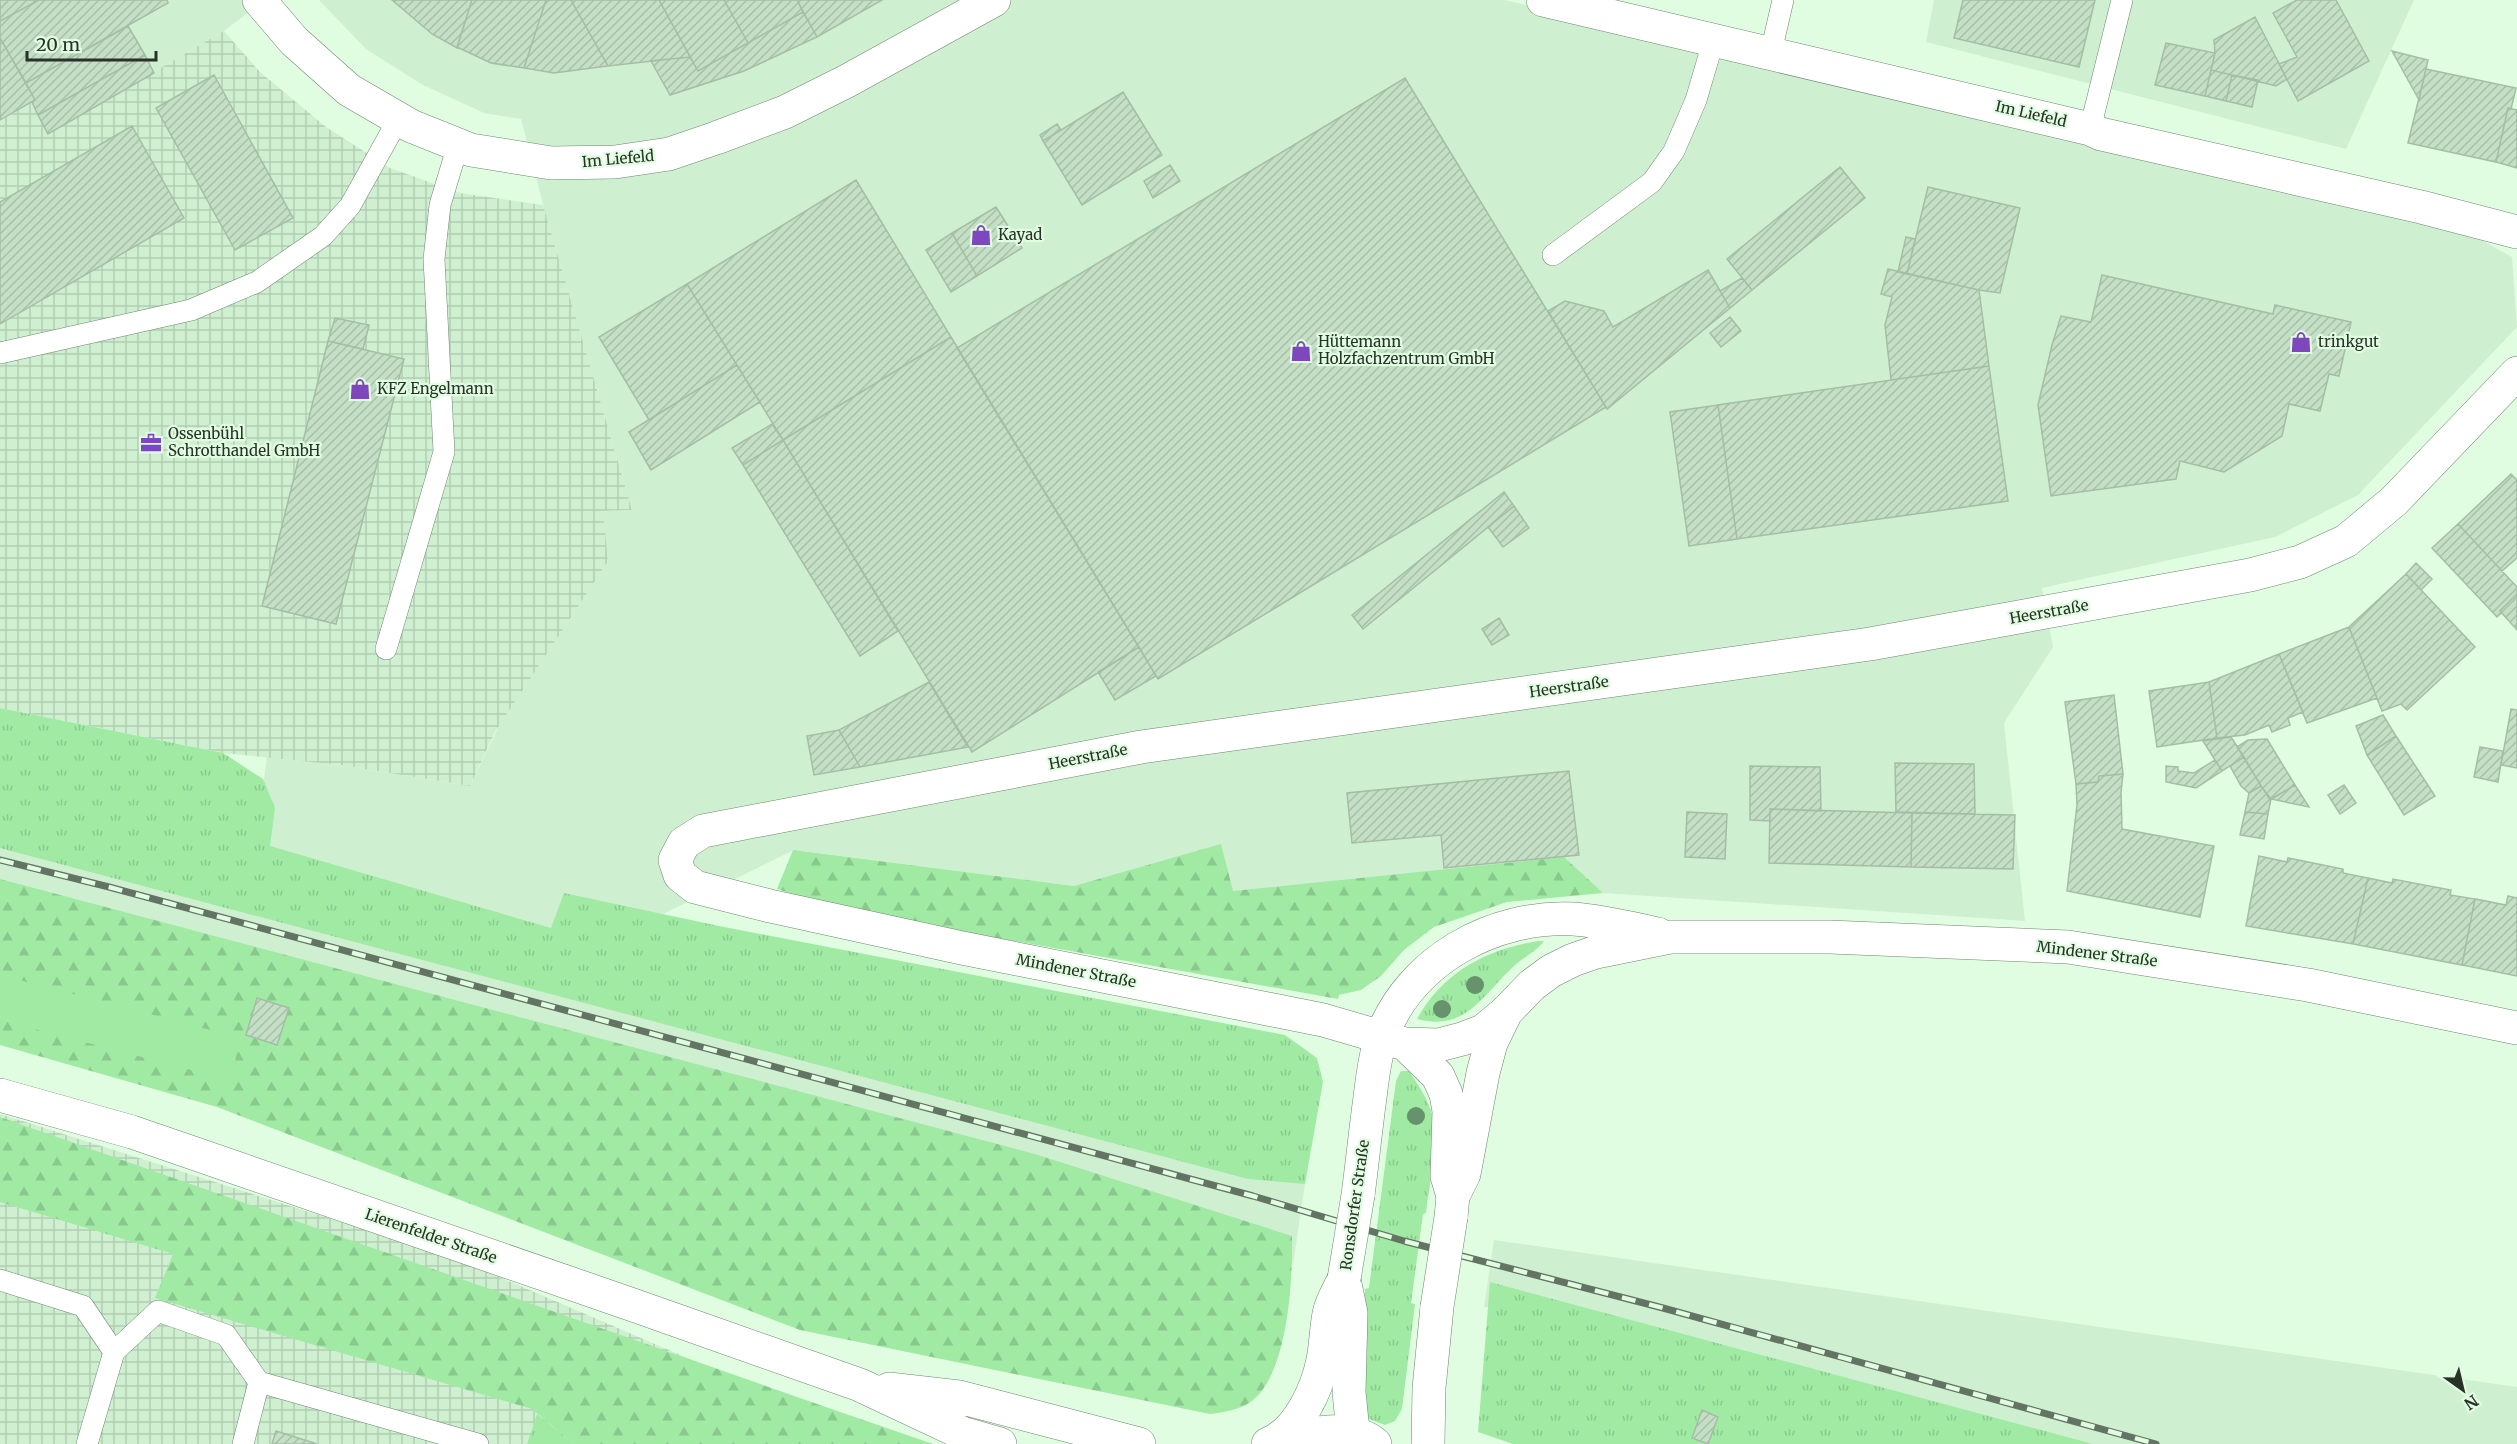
<svg xmlns="http://www.w3.org/2000/svg" width="2517" height="1444" viewBox="0 0 2517 1444" font-family="Merriweather,serif">
	<style>
		.built { fill: #cff0d0 }
		.industrial { fill: url(#industrial-grid) }
		.grass { fill: url(#grass-tufts) }
		.forest { fill: url(#forest-firs) }
		.green { fill: #a0eaa4 }
		.building { fill: url(#building-hatch); stroke: #a3bea4; stroke-width: 1.5 }
		.lines { fill: none; stroke-linecap: round; stroke-linejoin: round }
		.service-casing { stroke: #6d866e; stroke-width: 22 }
		.minor-casing { stroke: #6d866e; stroke-width: 34 }
		.secondary-casing { stroke: #6d866e; stroke-width: 34 }
		.service { stroke: #fff; stroke-width: 21 }
		.minor { stroke: #fff; stroke-width: 33 }
		.secondary { stroke: #fff; stroke-width: 33 }
		.rail-casing { stroke: #647464; stroke-width: 7 }
		.rail { stroke: #e1fde1; stroke-width: 4.5; stroke-dasharray: 14; stroke-linecap: butt }
		.secondary-bridge-casing { stroke: #6d866e; stroke-width: 34; stroke-linecap: butt }
		.secondary-bridge { stroke: #fff; stroke-width: 33 }
		.tree { fill: #66926c }
		.labels { text-anchor: middle; stroke-width: 4.5; stroke-linejoin: round; paint-order: stroke }
		.street-label { font-size: 15px; fill: #283228; stroke: #e1fde1 }
		.poi-label { font-size: 15px; fill: #283228; stroke: #e1fde1; text-anchor: start }
	</style>
	<defs>
		<pattern id="industrial-grid" width="8" height="8" patternUnits="userSpaceOnUse" patternTransform="scale(1.5)"><rect width="8" height="8" fill="#cff0d0"/><path d="M0 4h8M4 0v8" fill="none" stroke="#b2ceb3"/></pattern>
		<pattern id="grass-tufts" width="24" height="20" patternUnits="userSpaceOnUse" patternTransform="scale(1.5)"><rect width="24" height="20" fill="#a0eaa4"/><path d="M3 7l-1-3M5 7V3M7 7l1-3M15 17l-1-3M17 17v-4M19 17l1-3" fill="none" stroke="#8ac98d"/></pattern>
		<pattern id="forest-firs" width="22" height="20" patternUnits="userSpaceOnUse" patternTransform="scale(1.5)"><rect width="22" height="20" fill="#a0eaa4"/><path d="M5 1l3.5 6h-7zM16 11l3.5 6h-7z" fill="#8ac98d"/></pattern>
		<pattern id="building-hatch" width="6" height="6" patternUnits="userSpaceOnUse" patternTransform="scale(1.5)"><rect width="6" height="6" fill="#c4dfc5"/><path d="M-1 1l2-2M0 6l6-6M5 7l2-2" fill="none" stroke="#a8c0a9"/></pattern>
	</defs>
	<rect width="100%" height="100%" fill="#e1fde1"/>
	<!-- built -->
	<path class="built" d="M0,0H265L224,31L47,134L0,121Z
		M319,0H1505L2039,129L2438,216L2512,257L2517,327L2358,495L2275,537L2042,588L2053,647L2004,723L2025,921L1603,893L1565,859L1230,895L1144,867L1074,886L794,850L663,914L647,969L253,857L267,757L341,765L470,786L603,511L632,510L547,220L521,119L484,113L421,84L366,49Z
		M1934,0H2414L2346,149L1926,42Z
		M0,803L1224,1146L1305,1184L1293,1265L0,897Z
		M1494,1240L2517,1387V1444H2026L1574,1311L1484,1307Z"/>
	<!-- industrial -->
	<path class="industrial" d="M224,31L260,72L326,127L390,168L460,193L543,205L632,510L603,511L608,561L495,732L470,786L341,765L223,753L0,708V121L32,102L47,134Z
		M0,1114L455,1258L815,1413L899,1444H0Z"/>
	<!-- grass -->
	<path class="grass" d="M0,708L223,753L263,779L275,808L270,846L551,928L564,893L719,926L1285,1035L1317,1058L1323,1082L1305,1184L1248,1179L0,848Z
		M1539,941H1544C1536,952 1522,958 1512,968C1482,996 1465,1032 1417,1019C1443,972 1487,949 1539,941Z
		M1401,1071H1409C1421,1089 1434,1108 1435,1130C1436,1157 1429,1186 1426,1213L1423,1214L1411,1303L1415,1304L1402,1409L1395,1421L1385,1425L1369,1419L1365,1412L1362,1337L1365,1289L1369,1288L1396,1081Z
		M1490,1282L2093,1444H1513L1478,1432Z
		M537,1414L574,1444H527Z"/>
	<!-- forest -->
	<path class="forest" d="M1221,844L1233,891L1564,857L1603,893L1507,902L1434,927L1404,950L1381,976L1361,990L1339,995L1338,999L852,912L777,889L793,850L1074,886Z
		M0,879L1035,1154L1292,1236C1293,1279 1288,1372 1253,1400C1241,1410 1224,1412 1210,1414L800,1330L217,1107L0,1045Z
		M0,1117L820,1405L933,1444H574L532,1409L155,1298L173,1254L0,1202Z"/>
	<!-- green -->
	<path class="green" d="M0,975L241,1038L230,1080L0,1020Z"/>
	<!-- building -->
	<path class="building" d="M0,0H39L0,21Z
		M39,0H167L168,3L26,83L0,38V21Z
		M392,0H472L457,48L432,34Z
		M472,0H546L524,68L491,63L457,47Z
		M546,0H571L608,66L554,73L524,68Z
		M571,0H659L690,57L608,66Z
		M659,0H724L748,43L698,71Z
		M724,0H797L803,12L748,43Z
		M797,0H882L817,37Z
		M1963,0H2095L2079,67L1954,38Z
		M2297,0H2336L2369,61L2298,101L2279,64L2297,57L2273,13Z
		M803,12L817,37L744,71L670,95L651,61L690,57L698,71Z
		M2255,17L2287,79L2276,86L2211,70L2215,53L2214,40Z
		M128,26L145,55L38,115L32,102L35,100L26,83Z
		M0,38L35,100L0,120Z
		M2166,43L2215,53L2205,96L2155,85Z
		M2392,51L2428,60L2419,100Z
		M145,55L154,73L48,134L38,115Z
		M2426,69L2516,88L2511,109L2508,108L2496,162L2408,143Z
		M2211,70L2232,75L2226,101L2205,96Z
		M214,75L293,218L235,250L156,108Z
		M2232,75L2258,80L2252,107L2226,101Z
		M1405,78L1606,407L1158,679L957,348Z
		M1123,92L1162,155L1082,205L1043,141Z
		M2508,108L2517,110V168L2496,162Z
		M1057,124L1061,130L1043,141L1040,135Z
		M132,126L184,218L0,324V202Z
		M1170,165L1180,181L1153,198L1144,181Z
		M1840,167L1865,198L1752,290L1727,259Z
		M856,180L951,337L783,440L687,284Z
		M1928,187L2020,208L2000,293L1979,290L1907,274Z
		M996,207L1022,248L977,276L952,233Z
		M952,233L977,276L951,292L926,250Z
		M1906,237L1915,239L1907,274L1898,272Z
		M1888,269L1979,290L1989,366L1891,380L1885,325L1892,297L1881,294Z
		M1708,270L1730,308L1607,409L1548,311L1565,301L1604,311L1613,327Z
		M2102,275L2273,314L2275,305L2351,322L2339,376L2329,374L2320,411L2289,404L2282,436L2224,472L2180,461L2176,479L2051,496L2038,405L2052,345L2061,316L2091,322Z
		M1742,278L1752,290L1730,308L1720,291Z
		M687,284L737,365L649,420L599,337Z
		M1730,317L1741,331L1721,347L1710,333Z
		M335,318L369,325L363,349L328,341Z
		M951,337L1139,647L972,752L783,440Z
		M328,341L404,359L336,624L262,606Z
		M737,365L760,402L651,470L629,432Z
		M1989,366L2008,501L1737,539L1718,405Z
		M1718,405L1737,539L1689,546L1670,412Z
		M772,424L783,440L743,465L732,448Z
		M783,440L898,631L860,656L743,465Z
		M2511,474L2517,480V558L2502,571L2458,524Z
		M1504,492L1514,506L1363,629L1352,615Z
		M1514,506L1529,528L1503,547L1488,527Z
		M2458,524L2517,587V594L2500,611L2501,613L2497,617L2432,548Z
		M2416,563L2432,579L2421,590L2406,574Z
		M2406,574L2475,647L2407,710L2401,704L2382,711L2349,627Z
		M2517,594V630L2500,611Z
		M1499,618L1509,635L1492,645L1482,629Z
		M2349,627L2377,698L2307,723L2279,654Z
		M1139,647L1156,676L1115,700L1098,672Z
		M2279,654L2303,712L2288,718L2290,725L2272,732L2269,725L2245,735L2217,738L2209,682Z
		M929,682L968,747L860,767L839,730Z
		M2209,682L2217,738L2157,747L2149,691Z
		M2114,695L2123,774L2099,776L2098,782L2076,784L2065,702Z
		M2511,709L2517,710V768L2501,765Z
		M2383,715L2396,736L2367,755L2356,726Z
		M839,730L860,767L814,775L807,736Z
		M2396,736L2435,796L2404,815L2367,755Z
		M2231,737L2244,757L2222,771L2203,741Z
		M2267,739L2295,785L2270,800L2237,747L2248,740Z
		M2480,747L2503,751L2498,782L2474,777Z
		M2244,757L2261,786L2249,793L2241,786L2230,766Z
		M2215,760L2222,771L2196,788L2166,782V766L2178,767V771L2194,773Z
		M1895,763L1974,764L1975,814L1896,812Z
		M1750,766L1820,767L1821,811L1770,809V821L1750,820Z
		M1569,771L1579,855L1444,868L1441,835L1352,843L1347,793Z
		M2123,774L2121,792L2122,829L2214,846L2200,917L2067,891L2077,805L2076,784L2098,782L2099,776Z
		M2295,785L2309,807L2271,799Z
		M2344,785L2356,803L2340,814L2328,795Z
		M2261,786L2271,799L2268,814L2245,812L2249,793Z
		M1770,809L1912,813L1911,867L1769,863Z
		M1687,812L1727,814L1725,859L1685,857Z
		M2245,812L2268,814L2264,839L2240,835Z
		M1912,813L2015,815L2013,869L1911,867Z
		M2259,856L2287,862L2288,858L2343,869V873L2368,878L2353,944L2246,926Z
		M2368,878L2392,883L2393,879L2451,890L2450,895L2475,899L2462,965L2353,944Z
		M2508,896L2517,898V976L2462,965L2475,899L2506,905Z
		M257,998L289,1008L277,1045L246,1035Z
		M1702,1410L1718,1417L1708,1444L1692,1438Z
		M276,1431L317,1444H272Z"/>
	<g class="lines">
		<defs>
			<path id="service" d="M1771,52L1783,0
				M2090,129L2122,0
				M1553,255L1652,182L1674,151L1696,100L1714,39
				M0,353L191,310L257,282L323,236L350,206L399,118
				M386,649L444,452L434,259L440,205L458,145
				M0,1280L83,1306L114,1352L87,1444
				M114,1352L158,1311L226,1335L259,1382
				M243,1444L259,1382L478,1444"/>
			<path id="minor" d="M259,0L294,41L349,90L411,126L471,150L551,163L615,162L669,154L716,138L785,112L847,81L994,0
				M1543,0L2090,129L2101,134L2421,207L2517,232
				M1506,1012L1483,1031L1462,1039L1439,1045L1405,1044L1323,1020L962,948L770,906L695,887L680,875L675,860L684,843L703,831L1141,747L1870,644L2250,575L2300,562L2346,541L2394,501L2517,373
				M1405,1044L1438,1076L1446,1094L1449,1111L1447,1176L1453,1196
				M0,1095L132,1132L633,1305L860,1385L962,1433L1000,1444
				M889,1389L959,1397L1139,1444
				M1272,1442C1302,1436 1350,1421 1375,1444
				M1268,1444C1298,1432 1317,1390 1323,1360C1326,1345 1326,1329 1329,1314C1331,1302 1339,1290 1344,1279"/>
			<path id="secondary" d="M1358,1195C1362,1165 1365,1135 1369,1105C1372,1083 1374,1058 1381,1038C1410,960 1493,915 1573,919C1602,921 1630,928 1658,934
				M1451,1217L1453,1196L1464,1174L1483,1073L1491,1043L1506,1012L1532,985L1551,971L1573,960L1596,952L1670,937H1830L2068,947L2308,985L2517,1028
				M1344,1279L1351,1313L1349,1392L1352,1422L1358,1444
				M1428,1444L1429,1388L1437,1307"/>
		</defs>
		<!-- service casing -->
		<use href="#service" class="service-casing"/>
		<!-- minor casing -->
		<use href="#minor" class="minor-casing"/>
		<!-- secondary casing -->
		<use href="#secondary" class="secondary-casing"/>
		<!-- service -->
		<use href="#service" class="service"/>
		<!-- minor -->
		<use href="#minor" class="minor"/>
		<!-- secondary -->
		<use href="#secondary" class="secondary"/>
		<defs>
			<path id="rail" d="M0,860L109,887L1253,1196L1404,1241L1663,1308L2156,1444"/>
		</defs>
		<!-- rail casing -->
		<use href="#rail" class="rail-casing"/>
		<!-- rail -->
		<use href="#rail" class="rail"/>
		<defs>
			<path id="secondary-bridge" d="M1344,1279L1358,1195
				M1437,1307L1451,1217"/>
		</defs>
		<!-- secondary-bridge casing -->
		<use href="#secondary-bridge" class="secondary-bridge-casing"/>
		<!-- secondary-bridge -->
		<use href="#secondary-bridge" class="secondary-bridge"/>
	</g>
	<!-- trees -->
	<g class="tree">
		<circle cx="1475" cy="985" r="9"/>
		<circle cx="1442" cy="1009" r="9"/>
		<circle cx="1416" cy="1116" r="9"/>
	</g>
	<!-- icons -->
	<defs>
		<symbol id="shop-bare" viewBox="-9 -9 18 18"><path d="M-5-2.5h2.3a2.7 3.5 0 0 1 5.4 0H5L5.5 6h-11ZM-1.5-2.5h3a1.5 2.3 0 0 0-3 0Z" fill="#7e47be" stroke="#e1fde1" stroke-width="2.5" paint-order="stroke"/></symbol>
		<symbol id="office-bare" viewBox="-9 -9 18 18"><path d="M-6-3h4V-5.5h4V-3h4V5H-6ZM-1-4.5V-3h2v-1.5ZM-6 0V1H6V0Z" fill="#7e47be" stroke="#e1fde1" stroke-width="2.5" paint-order="stroke"/></symbol>
	</defs>
	<g fill-rule="evenodd">
		<use href="#shop-bare" x="966" y="220" width="30" height="30"/>
		<use href="#shop-bare" x="2286" y="327" width="30" height="30"/>
		<use href="#shop-bare" x="1286" y="336" width="30" height="30"/>
		<use href="#shop-bare" x="345" y="374" width="30" height="30"/>
		<use href="#office-bare" x="136" y="428" width="30" height="30"/>
	</g>
	<g class="labels">
		<!-- street labels -->
		<g class="street-label">
			<text transform="translate(2031 114) rotate(13)" y="5">Im Liefeld</text>
			<text transform="translate(618 159) rotate(-5)" y="5">Im Liefeld</text>
			<text transform="translate(2049 612) rotate(-10)" y="5">Heerstraße</text>
			<text transform="translate(1569 687) rotate(-8)" y="5">Heerstraße</text>
			<text transform="translate(1088 757) rotate(-11)" y="5">Heerstraße</text>
			<text transform="translate(2097 954) rotate(7)" y="5">Mindener Straße</text>
			<text transform="translate(1076 971) rotate(11)" y="5">Mindener Straße</text>
			<text transform="translate(1355 1205) rotate(-82)" y="5">Ronsdorfer Straße</text>
			<text transform="translate(431 1236) rotate(19)" y="5">Lierenfelder Straße</text>
		</g>
		<!-- poi labels -->
		<g class="poi-label">
			<text x="998" y="240">Kayad</text>
			<text x="1318" y="347">Hüttemann<tspan x="1318" dy="17">Holzfachzentrum GmbH</tspan></text>
			<text x="2318" y="347">trinkgut</text>
			<text x="377" y="394">KFZ Engelmann</text>
			<text x="168" y="439">Ossenbühl<tspan x="168" dy="17">Schrotthandel GmbH</tspan></text>
		</g>
	</g>
	<!-- north arrow -->
	<g transform="translate(2463 1390) rotate(146)" stroke="#e1fde1" stroke-width="4.5" paint-order="stroke">
	<path d="M0-4.5L10 22L0 15L-10 22Z" fill="#283228"/>
	<text y="-9" font-size="16" font-weight="bold" text-anchor="middle" fill="#283228">N</text>
	</g>
	<!-- scale -->
	<path d="M27 51v9h129v-9" fill="none" stroke="#283228" stroke-width="3"/>
	<text x="36" y="51" font-size="18" fill="#283228" stroke="#e1fde1" stroke-width="4.5" paint-order="stroke">20 m</text>
</svg>
